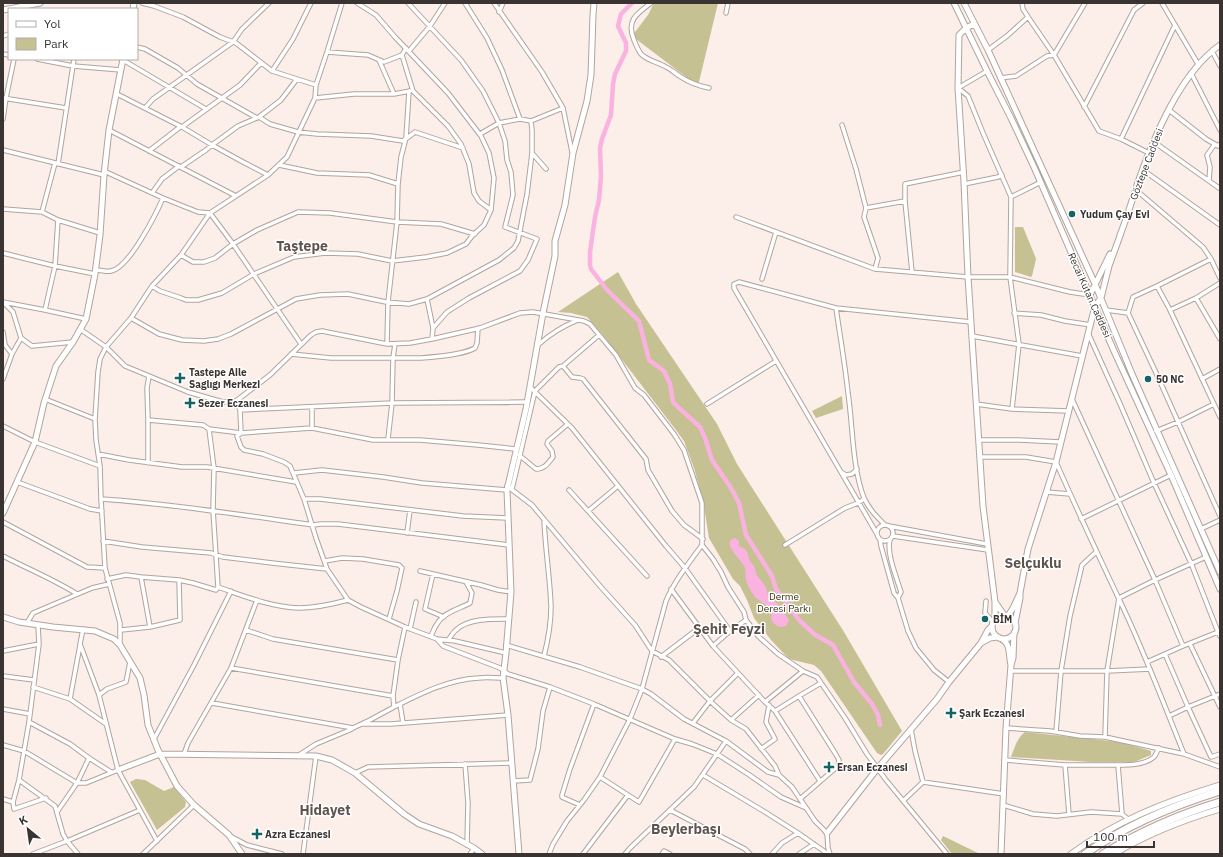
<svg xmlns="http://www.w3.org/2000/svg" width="1223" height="857" viewBox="0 0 1223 857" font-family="'IBM Plex Sans',sans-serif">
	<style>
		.green { fill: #c5c192 }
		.water { fill: #fab2e0 }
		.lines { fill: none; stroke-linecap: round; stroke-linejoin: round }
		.canal { stroke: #fab2e0; stroke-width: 4.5 }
		.street-casing { stroke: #b1a49e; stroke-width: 5.5 }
		.secondary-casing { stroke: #b1a49e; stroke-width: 7 }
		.highway-casing { stroke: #b1a49e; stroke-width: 9 }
		.street { stroke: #fff; stroke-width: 3.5 }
		.secondary { stroke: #fff; stroke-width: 5 }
		.highway { stroke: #fff; stroke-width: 7 }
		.poi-dot { fill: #146465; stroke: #fff; stroke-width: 1.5 }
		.labels { text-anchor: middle; stroke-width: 3; stroke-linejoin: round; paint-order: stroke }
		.street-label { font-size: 10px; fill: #393432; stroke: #fff }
		.poi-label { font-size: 10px; font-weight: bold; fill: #393432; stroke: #fff; text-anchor: start }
		.park-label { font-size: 10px; fill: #373310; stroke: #fff }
		.district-label { font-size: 14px; font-weight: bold; fill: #5f534e; stroke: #fff }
	</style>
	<rect width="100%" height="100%" fill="#fceee8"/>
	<!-- green -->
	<path class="green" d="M654,3H718L698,86L632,36L648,15Z
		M1015,227H1023L1035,256L1036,259L1032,276L1031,277L1015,272Z
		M618,272L636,304L717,424L737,464L844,632L902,731L883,754L881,755L877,753L821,671L814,665L789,659L771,640L754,618L747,600L740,586L733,579L709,538L703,500L694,468L684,441L676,430L603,335L587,317L571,313L558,312Z
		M842,396L843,409L816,418L812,411Z
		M1025,732L1120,742L1151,751V755L1134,762H1091L1011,757C1015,747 1017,738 1025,732Z
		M136,779L145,780L164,791L174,787L186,802L185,807L157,830L130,782Z
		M943,836L980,854H952L941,840Z"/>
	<!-- water -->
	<path class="water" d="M735,538L739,541V546L745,549L747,552L750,561L755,568L756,574L766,587L768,596L771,600L776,602L780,607L789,620L786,626L780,627C768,622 773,618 770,609C766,604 759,601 755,597C752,593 747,585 746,580C745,576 746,572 745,568C743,561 719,542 735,538Z"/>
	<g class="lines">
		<!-- canal -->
		<path class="canal" d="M632,3L621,14L618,26L626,43V51L615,74L613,84L611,115L602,139L600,148L601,176L599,200L595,217L590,252V265L591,269L607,290L639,321L649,360L664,371L670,384L673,402L679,408L700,427L705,438L712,460L731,488L739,503L746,535L772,576L776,589L800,621L814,634L833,645L854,682L872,704L878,715L880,725"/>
		<defs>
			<path id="street" d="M142,3L154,6L183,17L220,37L236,43L272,71L297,79
				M342,3L327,52L316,85L315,98L287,157L268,175L210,213L181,255L152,286L131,318L159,334L182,340L204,341L218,339L231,334L296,299L320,295L348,294L386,302L409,304L427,299L499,260L514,248L518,241L527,194L532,153V130L531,121
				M408,3L461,60L483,91L499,123L505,141L507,160L511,172L513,195L505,227L537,239L528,260L520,271L469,298L447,312L433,328L432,339
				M465,3L487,38L502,70L520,119
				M494,3L542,72L563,108L572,152
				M651,3C636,14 626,21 634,40C636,45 638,50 641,54C648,61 658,62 666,67C671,69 676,74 681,77C690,83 699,86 709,88
				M1022,3L1023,9L1028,17
				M1085,3L1054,55L1099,131L1121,139L1149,153
				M1162,3L1198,64
				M499,12L503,3
				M726,13L728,3
				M3,36L9,34
				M137,47L145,49L178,68L197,84L257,118
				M406,48L402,55L413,91L448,126L461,144L469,164L474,193L479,201L491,210
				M988,50L1007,36L1028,17L1054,55L1047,56L1016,76L1000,78
				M409,51L430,26L445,3
				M1212,51L1220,66
				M327,52L368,55L384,62L402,55
				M3,54L9,55
				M37,59L73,66L121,70
				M123,60L206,109
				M379,60L394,94L410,91
				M261,63L240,85L182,127L212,145L238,126L259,117L281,100L297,79L316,85
				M272,71L293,39L311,3
				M987,71L958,88L968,96L983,133L1011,197L1010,277L1019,344L1012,409
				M1191,73L1220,130
				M117,94L182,127
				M3,98L66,108
				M315,98L354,94H394
				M1084,107L1134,10L1143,3
				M145,108L153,99L233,42L242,29L269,3
				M1169,110L1206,139L1218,146L1220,144
				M259,117L270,124L298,132L317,134L371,136L403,141L415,132L463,148
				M3,119L6,98L14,59
				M842,125L856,169L866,208L864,217L878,258L875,269
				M109,130L236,196
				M480,134L499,123L520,119L531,121L563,108
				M1121,139L1175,25
				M1154,142L1219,188
				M3,150L104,175
				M149,151L180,127
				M532,153L546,169
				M58,164L74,59
				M279,165L317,173L369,175L398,184
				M181,167L206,150L212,145L243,162L268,175
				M1143,170L1220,225
				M104,171L163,198L198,212L210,213L233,244L301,344
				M1209,181L1210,167L1207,155L1215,144
				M964,184L998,177L1002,175
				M1136,190L1203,247L1211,259L1220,278
				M152,193L162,179L179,166
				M1011,197L1041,182
				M905,201L912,272
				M866,208L905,201V184L964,172
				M3,209L42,212L58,220L100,233
				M42,212L55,163
				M736,217L875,269L968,277H1010L1070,292L1090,295
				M58,220L55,266L45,310L86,319
				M3,253L55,266L95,274
				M181,255L193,262H204L215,258L233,244L257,230L298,212L330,213L397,222L441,224L475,234
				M96,270C101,270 107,272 111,271C129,268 156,214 163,198
				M762,279L776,232
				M1220,283L1196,298L1220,339
				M152,286L160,291L181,298L186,300H198L222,293L254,274L294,257L325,253L358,254L392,261L426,257L447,253L466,244L472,236L484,225L491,210L494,178L489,153L481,136L448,93L395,37L376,15L357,3
				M1157,286L1211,259
				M427,299L433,328
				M3,302L13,312L21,338L12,354L3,379
				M3,302L45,310
				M836,308C840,336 845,364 848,393C853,426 852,467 864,498C869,509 876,516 885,525
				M1106,310L1128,313
				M1170,310L1196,298
				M1014,313L1041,315L1065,321L1091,325
				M131,318L106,347L100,359L98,372L95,419L96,440L100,466L101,499C172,504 242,515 313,525L321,524H338L509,545
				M80,329L106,347L125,366L188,392L223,402L236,401L270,375L311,335L316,332L322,331L387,344L410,343L432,339L480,328L520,313L533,312L584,321L590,324L616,355L635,388L644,395L674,434L684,450L702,503V545L713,559L721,572L728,587L744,612L746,620L759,637L778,654L803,671L817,677L845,718L867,754L886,780L947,854
				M3,332L5,345L12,354
				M1088,333L1121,406L1154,483L1191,563L1218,632
				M599,335L563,366L572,377L580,378L583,379L646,459L648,470L672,511L684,525L703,539
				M972,336L1082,356
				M21,338L32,346L73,342
				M387,344L388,302L397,222L398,184L401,157L406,138L409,91
				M395,344L393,358L392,403L527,402
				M538,345C550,334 563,326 578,320
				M291,354L331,358H421C435,357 463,355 475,348L477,343L478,328
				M1202,379L1220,369
				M530,387L572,428L666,546L685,568L730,631L746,620
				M45,399L95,419
				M1072,399L1155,580L1183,646L1218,632L1220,636
				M236,401L240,410L241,433L312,428L373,440H420L478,445L516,449
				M707,404L776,361
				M976,404L1012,409L1069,411
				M240,410L392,403L388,439
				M1220,417L1170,310L1157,286L1133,297L1128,313L1158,377L1220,516
				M148,420L203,425L209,429L214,468L213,510L218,587C244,596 271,607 299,608C316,608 333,604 348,600
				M3,426L35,442L100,466
				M312,428V407
				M209,429L241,433
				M1156,431L1178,422L1214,404
				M241,433L237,436L241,447L244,450L263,454L284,462L290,466L304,499L316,538L327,569L348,600L361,607L405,627L437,639L455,641L506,653
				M979,440H1019L1061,442
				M98,454L129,460L182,467H207L296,482
				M519,455L536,469C545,469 548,463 553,457L552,451L547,444L548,441L568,424
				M980,457H1026L1056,462C1076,508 1097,552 1118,597C1143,648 1163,702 1184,754
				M148,463V420L147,388L149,376
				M841,472L846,475L852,474L857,469
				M294,473L322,470L383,477L422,483L507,490
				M17,482L90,509L102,511
				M507,486L532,505L600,586L635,625L652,651L669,660L710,701L731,720L746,729L775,766L779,775
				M512,489L535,391L559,367L563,366
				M569,490L647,576
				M1046,492L1070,494
				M101,499L105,568L120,623V645
				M304,499H320L463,516L507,518
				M588,511L618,486
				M1081,519L1171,475
				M3,522L87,567L105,568
				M877 533a8 8 0 1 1 16 0a8 8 0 1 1-16 0Z
				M889,526L987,544
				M1201,529L1220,520
				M407,533L410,510
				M877,534L734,288V284L739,282L836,308L971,322
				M893,536L988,550
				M880,539L881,546L894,593L898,598L901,592C897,579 886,552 890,540
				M103,541L142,547L211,553L223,557L272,563L327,569
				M785,545L845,508L858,503L864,499
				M3,556C28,569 53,579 77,594
				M325,561L342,558L363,559L399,565L402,568L397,591L389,619
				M420,571L481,585L498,590L511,592
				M433,574L425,609L444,617
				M141,577L179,580
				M107,579L126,575L141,577L150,627
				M671,589L713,646
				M898,598L908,631L916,648L934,670L949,682
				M986,601L985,613L993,622
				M27,623L33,613L92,588L109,584
				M38,625L39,644L29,722L19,780L55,806L63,834L67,841L78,854
				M83,629L80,644L99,695L118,770L157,841
				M410,629L416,602
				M121,630L150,627L180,620L179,580L193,583L216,590L218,587
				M246,630L273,639L398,660L405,627
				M730,631L713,646L738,673L765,702L775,711L820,781
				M431,636C433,632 434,628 437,624C444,612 459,609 470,603L472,593L466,582
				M437,639L443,646L500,668L508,674L550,687L594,704L675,739L692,744L717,754L748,774L781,797L806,808
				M448,640C451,637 453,632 456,630C468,618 494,619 509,619
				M1190,644L1220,707
				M506,645L580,667L642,689L651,694L684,719L726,741L768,772L779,775L792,787L815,821L827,833L828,848L830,854
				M3,651L39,644
				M1165,654L1188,707L1220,694
				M544,656C548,640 551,624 551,607C550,577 545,548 544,519
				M661,657L699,628
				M398,660L393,696L394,707C422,693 447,680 478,678C487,677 495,678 503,678
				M1147,662L1183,646
				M231,668L393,696
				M1010,671H1107L1150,669
				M3,676L34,680
				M33,687L70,699L106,724
				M99,695L107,689L126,682L130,662
				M70,699L80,645
				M765,702L803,671
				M212,703L353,728L370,720L394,707
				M400,704L403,723
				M3,709L30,714
				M775,711L799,696
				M1169,716L1188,707L1211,757L1220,754
				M731,720L759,695
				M29,722L70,744L89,758L77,783L57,812
				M693,723L710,701L738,673
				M364,724H391L508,715
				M1006,728L1050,731L1080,736L1105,737L1184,754L1220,767
				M911,729L915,751L923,782
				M1056,732L1061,671L1070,616L1082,565L1096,552
				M1105,737L1107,671L1119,598L1155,580L1206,557
				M154,739L194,665L231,591
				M3,745L24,751L77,783H86L118,770
				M761,749L775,739L766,722L769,705
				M184,754L188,743L231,668L257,600
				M299,755L316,744L352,729
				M89,758L111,772
				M1005,760L1065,765H1118L1122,814
				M465,764L468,803L467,845
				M1065,765L1069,814
				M1118,765C1129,765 1145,765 1154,757C1156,755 1157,751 1159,748
				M355,773L368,767L512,763
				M703,775L765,812L798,833
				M600,777L628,795
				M513,781L530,780L538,749L543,711L550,687
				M3,799L13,802L19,780
				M800,799L838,766L839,760L835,753L799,696L821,683
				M903,801L923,782L1004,794
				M13,802L14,809L46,798
				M580,805L564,798L562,797V795L570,769L594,704
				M1003,805L1033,814L1057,816L1091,812L1122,814L1128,819
				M670,810L745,849L750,854
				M230,836L247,845L282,854
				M33,854L67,841L140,810
				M143,854L194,805
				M303,854L316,756
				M470,854L474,848
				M549,854L553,844L567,821L584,800L600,777L630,719L642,689L666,601C675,580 689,563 702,545
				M583,854L628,795L639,802L675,739
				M625,854L630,848L694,787L726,741
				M662,854L664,851L670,854
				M772,854L782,843L798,833L828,854
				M799,854L814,844"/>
			<path id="secondary" d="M954,3L987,71L1011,118L1034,167L1114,351L1171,475L1220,589
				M964,3L988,50L1095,284L1132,374L1220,572
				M133,9L134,3
				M3,10L40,3
				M974,24L966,28L959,35L958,88L964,182L968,277L983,506L995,602
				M1120,235C1127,218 1132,200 1138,182C1154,137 1180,73 1220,45
				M1090,295L1110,254
				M3,513L35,442L44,403L56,366L73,342L86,319L95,274L100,235L104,175L109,130L123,59
				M1020,593L1028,549L1056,462L1095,306L1101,298L1109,266L1121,233
				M992 627a12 12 0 1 1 24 0a12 12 0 1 1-24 0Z
				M1008,616L1013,608L1020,593V598L1015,623
				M3,617L19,622L53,627L95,631L114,639L120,645L140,678L144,695L148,725L158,750L177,786L194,805L229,835L242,854
				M995,619V602L1004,615
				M992,626L988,630L981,643L990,638L998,637
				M1000,638C1012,644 1008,654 1011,665L1013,658L1014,633
				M118,770L160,754L316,756L332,760L355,773L404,814L419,824L452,836L474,848L482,854
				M827,833L877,769L937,699L949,682L981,643
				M519,854L508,715L503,678L506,653L511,592L507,490L526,409L543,313L555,256V241L565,205L573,153L587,101L591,75L593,15L594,3
				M1001,854L1006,728L1011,665
				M1071,854C1116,821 1167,801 1220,785
				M1114,854C1147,834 1183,820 1220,809"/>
			<path id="highway" d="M1085,854C1126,825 1172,806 1220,791
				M1103,854C1141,831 1177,815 1220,802"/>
		</defs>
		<!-- street casing -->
		<use href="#street" class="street-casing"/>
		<!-- secondary casing -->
		<use href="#secondary" class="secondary-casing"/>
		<!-- highway casing -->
		<use href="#highway" class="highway-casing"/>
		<!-- street -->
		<use href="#street" class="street"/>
		<!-- secondary -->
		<use href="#secondary" class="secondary"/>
		<!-- highway -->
		<use href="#highway" class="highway"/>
	</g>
	<!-- markers -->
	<g class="poi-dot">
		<circle cx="1072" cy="214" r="4"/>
		<path d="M178 372h4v4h4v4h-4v4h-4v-4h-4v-4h4z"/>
		<circle cx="1148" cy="379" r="4"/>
		<path d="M188 397h4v4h4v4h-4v4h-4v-4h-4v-4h4z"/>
		<circle cx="985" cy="619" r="4"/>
		<path d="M949 707h4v4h4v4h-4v4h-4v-4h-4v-4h4z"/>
		<path d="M827 761h4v4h4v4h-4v4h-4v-4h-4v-4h4z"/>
		<path d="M255 828h4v4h4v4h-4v4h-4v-4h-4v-4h4z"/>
	</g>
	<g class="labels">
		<!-- street labels -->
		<g class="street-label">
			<text transform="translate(1146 164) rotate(-69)" y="4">Göztepe Caddesi</text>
			<text transform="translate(1090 295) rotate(66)" y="4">Recai Kutan Caddesi</text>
		</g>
		<!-- poi labels -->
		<g class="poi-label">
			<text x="1080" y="218">Yudum Çay Evi</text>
			<text x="189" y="376">Tastepe Aile<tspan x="189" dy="12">Saglıgı Merkezi</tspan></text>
			<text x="1156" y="383">50 NC</text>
			<text x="198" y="407">Sezer Eczanesi</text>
			<text x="993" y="623">BİM</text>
			<text x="959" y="717">Şark Eczanesi</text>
			<text x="837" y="771">Ersan Eczanesi</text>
			<text x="265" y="838">Azra Eczanesi</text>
		</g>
		<!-- park labels -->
		<g class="park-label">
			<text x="784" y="600">Derme<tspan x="784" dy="12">Deresi Parkı</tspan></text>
		</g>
		<!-- district labels -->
		<g class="district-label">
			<text x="302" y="251">Taştepe</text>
			<text x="1033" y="568">Selçuklu</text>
			<text x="729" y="634">Şehit Feyzi</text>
			<text x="325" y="815">Hidayet</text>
			<text x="686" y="834">Beylerbaşı</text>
		</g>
	</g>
	<!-- border -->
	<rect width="1223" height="857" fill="none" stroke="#393432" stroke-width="8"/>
	<!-- legend -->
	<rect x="8" y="8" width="130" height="52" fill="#ffffff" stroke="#b0aead"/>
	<rect x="16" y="21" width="20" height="6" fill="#ffffff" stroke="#b0aead"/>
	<text x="44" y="28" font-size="12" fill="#393432">Yol</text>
	<rect x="16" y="38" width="20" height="12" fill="#c5c192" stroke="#b0aead"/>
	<text x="44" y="48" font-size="12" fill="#393432">Park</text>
	<!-- north arrow -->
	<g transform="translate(28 829) rotate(331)" stroke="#ffffff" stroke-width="3" paint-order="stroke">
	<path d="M0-3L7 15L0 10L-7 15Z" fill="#393432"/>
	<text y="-6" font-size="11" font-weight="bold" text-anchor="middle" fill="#393432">K</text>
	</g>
	<!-- scale -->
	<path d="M1087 841v6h67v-6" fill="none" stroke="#393432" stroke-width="2"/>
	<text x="1093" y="841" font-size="12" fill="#393432" stroke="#ffffff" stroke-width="3" paint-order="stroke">100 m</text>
</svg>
